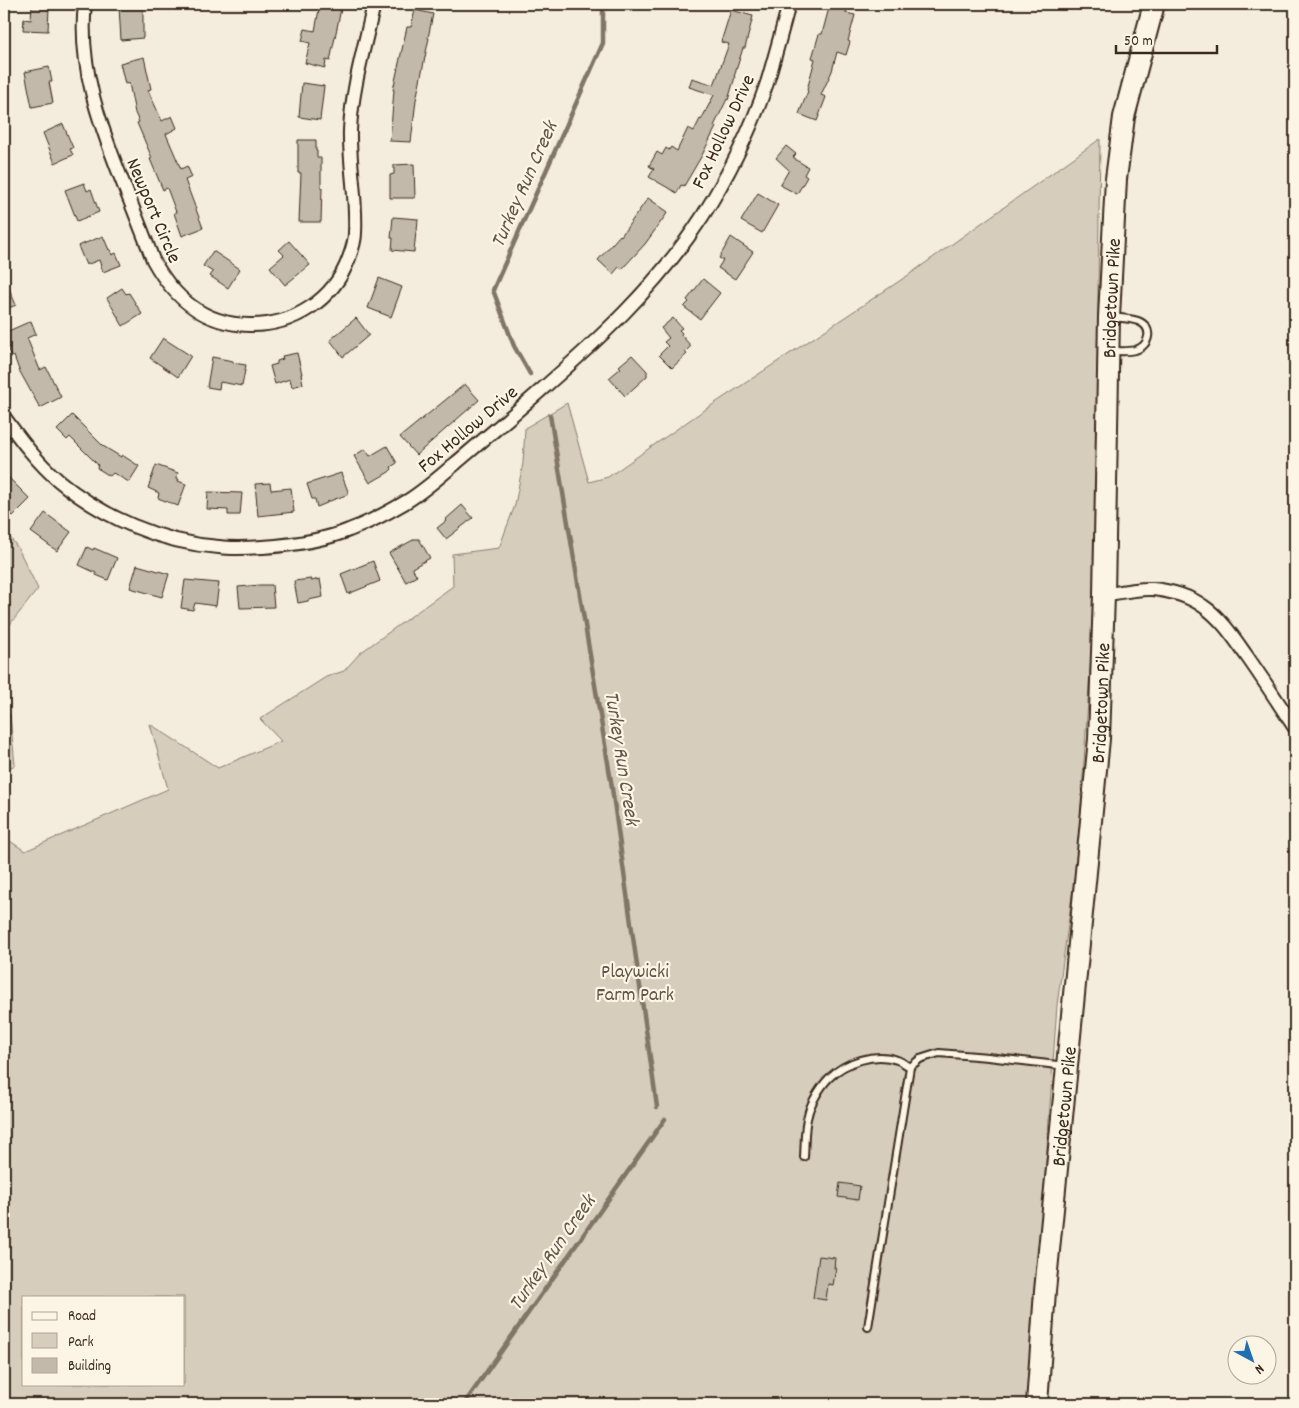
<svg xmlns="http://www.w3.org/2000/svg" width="1299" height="1408" viewBox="0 0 1299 1408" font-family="Dekko,sans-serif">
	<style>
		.green { fill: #d6cdbd; stroke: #887c6e; fill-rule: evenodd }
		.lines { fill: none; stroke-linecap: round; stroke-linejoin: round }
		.stream { stroke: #817466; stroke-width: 4.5 }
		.building { fill: #c3b9aa; stroke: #3b2a1e }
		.lane-casing { stroke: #3b2a1e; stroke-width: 10 }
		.street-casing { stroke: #3b2a1e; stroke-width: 16 }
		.primary-casing { stroke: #3b2a1e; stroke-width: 24 }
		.lane { stroke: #fcf5e5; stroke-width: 6 }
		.street { stroke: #fcf5e5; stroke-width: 12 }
		.primary { stroke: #fcf5e5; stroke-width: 20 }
		.labels { text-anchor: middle; stroke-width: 4.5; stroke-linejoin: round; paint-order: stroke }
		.street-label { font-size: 20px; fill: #3b2a1e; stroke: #fcf5e5 }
		.park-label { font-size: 20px; fill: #625346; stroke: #fcf5e5 }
		.water-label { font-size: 21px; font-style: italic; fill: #645548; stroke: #fcf5e5 }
	</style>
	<rect width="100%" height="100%" fill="#f4eddd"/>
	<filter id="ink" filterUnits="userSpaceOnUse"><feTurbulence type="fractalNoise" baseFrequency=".02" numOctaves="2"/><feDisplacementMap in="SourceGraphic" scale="10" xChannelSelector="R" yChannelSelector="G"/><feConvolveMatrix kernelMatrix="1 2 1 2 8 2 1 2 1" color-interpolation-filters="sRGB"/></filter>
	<g filter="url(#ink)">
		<!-- green -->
		<path class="green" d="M1100,139L1094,610L1078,852L1057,1005L1029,1404H4V837L25,851L168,789L150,724L218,768L281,741L260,719L326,677L344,671L360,653L453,586L452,554L499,548L515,505L523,463L525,428L567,403L589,482L608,477L697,415L907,276ZM24,1297H184V1384H24Z
			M4,529L18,548L38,589L4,632Z
			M4,708L10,715L15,765L4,771Z"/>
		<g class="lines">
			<!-- stream -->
			<path class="stream" d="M530,374L514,346L493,290L603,43V4
				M550,415L611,781L657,1107
				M464,1404L665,1119"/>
		</g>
		<!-- building -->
		<path class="building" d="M32,4H47V7H49L48,31L23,30L24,19L31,20Z
			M320,4H342L330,61L326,60L325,68L305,63L310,43L302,41L305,29L315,31Z
			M830,4H848L846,13L855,15L848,41L850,42L846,55L837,52L832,71L821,95L826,97L817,121L799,114L808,91L807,90L815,59L812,58L819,34H822Z
			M143,6V38L121,40L119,7Z
			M415,10L433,14L428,38H429L416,100L411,142L390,141L394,90H393L407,27H411Z
			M731,10L753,16L745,48H743L734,77H735L728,100L727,99L714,126L716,127L701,157L684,186L681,185L677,193L649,177L654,169L649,166L657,152L662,155L666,148L669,150L671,147L677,151L688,128L694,131L700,119L701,120L714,95L689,87L692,78L714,85L729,44L721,42Z
			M144,57L151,89L148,90L162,121L172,116L177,128L166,134L181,169L187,166L192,177L185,180L203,228L182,236L174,213L176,212L167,188L163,190L150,159L152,158L137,123L139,122L135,113L129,83L125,84L120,63Z
			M49,67L52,82H49L53,103L32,107L25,72Z
			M302,83L324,86L320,120L299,117Z
			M63,124L73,148L70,149L73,155L55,163L43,133Z
			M298,140H316V151H317V158H321V188H322L321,222H299L301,173H298Z
			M786,146L796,154L793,157L796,159V160L808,167L804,175L807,177L797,194L780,185L789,170L776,158Z
			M414,164L415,198H390V175L394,174V165Z
			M84,183L87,191L91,189L99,212L77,221L65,190Z
			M758,193L778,205L762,233L741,221Z
			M648,198L668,212L645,244L622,269L619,267L613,274L598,260L620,235L621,236Z
			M393,217L418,219L417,231H416L414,252L392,250L393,238H391Z
			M103,236L109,250L110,249L112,255L116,253L121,265L103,272L99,260L86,265L78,246Z
			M731,237L753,252L735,279L718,268L723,260L719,258Z
			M289,241L310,265L285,285L270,267L284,255L279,250Z
			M213,251L240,269L228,288L210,276L213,272L203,266Z
			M4,277L16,305L4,310Z
			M379,278L402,287L391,317L368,308Z
			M703,279L720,293L700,319L684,307L689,302L687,300Z
			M122,288L126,294L129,293L142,314L123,326L107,298Z
			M356,318L369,335L343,357L330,340Z
			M673,318L682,328L679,330L682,333L681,335L691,346L685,352L687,354L672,368L659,355L668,346L664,342L669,338L661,328Z
			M31,321L36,334L27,338L40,370L46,367L61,397L40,408L19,370L14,356L11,357L4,339V333Z
			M163,338L191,356L178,377L150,358Z
			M297,353L302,374H301L303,384L292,387L290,379L275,384L270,366L277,364V361L283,359L282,356Z
			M632,355L647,371V376L625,396L609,378L621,368L619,366Z
			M212,357L233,361V363L246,365L242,386L220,382L219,389L207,387Z
			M465,384L479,400L416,455L400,437Z
			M72,415L103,446L121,457L122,455L139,466L129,482L113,473L110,476L97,468L98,465L70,437L67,440L57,430Z
			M387,446L397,463L391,467L392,469L389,472L370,483L354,456L365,449L370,456Z
			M156,465L178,473L176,479H179L178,481L186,484L178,506L158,498L159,493L148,488Z
			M4,473L30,499L13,516L4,507Z
			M341,473L349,494L327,502V503L317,507L315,499H312L307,484Z
			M270,483L271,490L291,488L294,512L258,516L255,484Z
			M208,492L242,493L240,515H228V510L207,509Z
			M462,505L473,518L446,539L437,528L446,521L445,520Z
			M45,513L71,532L57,551L31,532Z
			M415,539H419L430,558L412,568L417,576L406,582L389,553Z
			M87,547L93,550L94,548L117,558L108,580L96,575V573L79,565Z
			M373,561L380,581L348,594L341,574Z
			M137,565L169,574L162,597L130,588Z
			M311,579V581L320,579L323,597L308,600V601L298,603L294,581Z
			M185,580L219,583L216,606L195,603L193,610L181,608Z
			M260,585H272L274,607L240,608L238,587Z
			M840,1183L860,1186L858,1200L838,1197Z
			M819,1256L835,1258L834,1268H836L833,1285L828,1284L826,1300L813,1298Z"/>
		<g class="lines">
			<defs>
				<path id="lane" d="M1111,317C1119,318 1130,318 1138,321C1154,327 1150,346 1135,350C1128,352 1119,351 1111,351
					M804,1157C805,1144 804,1127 808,1115C810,1104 821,1086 829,1078C845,1062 875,1052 897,1060C901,1061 906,1065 910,1067
					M868,1327L910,1067L920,1059L939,1053L988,1057L1066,1066
					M1257,1404V1403"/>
				<path id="street" d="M85,4C78,65 99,122 121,178C132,206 143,233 153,260C174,298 203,324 249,325C293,326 334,300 349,258C352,250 355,241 355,233C357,198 349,165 350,130C352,88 365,45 374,4
					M4,417C20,439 37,462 58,480C102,517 161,543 219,547C234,549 248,548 263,547C292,545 322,541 349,530C368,523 387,513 404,503C423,492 439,477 456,463C482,441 507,420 532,398C595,343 656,288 702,217C728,176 751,130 767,83C775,57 782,30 789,4
					M1104,595C1120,592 1137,588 1153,589C1171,591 1189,596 1203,606C1221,618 1234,638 1246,655C1263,679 1279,704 1295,728"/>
				<g id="primary">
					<path id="s1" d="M1037,1404L1045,1291L1099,739L1104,595L1109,317L1116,179L1124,117L1154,4"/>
				</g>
			</defs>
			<!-- lane casing -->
			<use href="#lane" class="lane-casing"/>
			<!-- street casing -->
			<use href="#street" class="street-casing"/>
			<!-- primary casing -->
			<use href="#primary" class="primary-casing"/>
			<!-- lane -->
			<use href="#lane" class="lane"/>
			<!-- street -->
			<use href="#street" class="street"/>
			<!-- primary -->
			<use href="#primary" class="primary"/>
		</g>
	</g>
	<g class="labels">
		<!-- street labels -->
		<g class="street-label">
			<text transform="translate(722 131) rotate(-65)" y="7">Fox Hollow Drive</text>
			<text transform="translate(155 210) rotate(67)" y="7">Newport Circle</text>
			<text dy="7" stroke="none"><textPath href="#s1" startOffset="1109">Bridgetown Pike</textPath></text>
			<text transform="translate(467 428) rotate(-40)" y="7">Fox Hollow Drive</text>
			<text dy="7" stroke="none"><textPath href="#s1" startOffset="704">Bridgetown Pike</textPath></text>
			<text dy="7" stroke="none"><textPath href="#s1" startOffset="299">Bridgetown Pike</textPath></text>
		</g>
		<!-- park labels -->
		<g class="park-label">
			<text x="635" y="977">Playwicki<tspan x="635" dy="23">Farm Park</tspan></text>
		</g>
		<!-- water labels -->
		<g class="water-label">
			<text transform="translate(523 184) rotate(-66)" y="7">Turkey Run Creek</text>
			<text transform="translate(623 758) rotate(81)" y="7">Turkey Run Creek</text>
			<text transform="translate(551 1252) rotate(-55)" y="7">Turkey Run Creek</text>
		</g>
	</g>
	<!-- margin -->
	<rect width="1299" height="1408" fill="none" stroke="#fcf5e5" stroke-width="20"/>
	<rect x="10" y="10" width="1279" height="1388" fill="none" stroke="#3b2a1e" stroke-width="2" filter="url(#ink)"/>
	<!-- legend -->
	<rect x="22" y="1296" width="162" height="90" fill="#fcf5e5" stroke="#afa495"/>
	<rect x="32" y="1312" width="25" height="8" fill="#fcf5e5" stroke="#afa495"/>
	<text x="68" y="1320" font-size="15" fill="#3b2a1e">Road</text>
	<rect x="32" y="1333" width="25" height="15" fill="#d6cdbd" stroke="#afa495"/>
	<text x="68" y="1346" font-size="15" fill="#3b2a1e">Park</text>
	<rect x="32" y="1358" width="25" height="15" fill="#c3b9aa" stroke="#afa495"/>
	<text x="68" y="1370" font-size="15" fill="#3b2a1e">Building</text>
	<!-- north arrow -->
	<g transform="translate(1252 1360) rotate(140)"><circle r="24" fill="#fcf5e5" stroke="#afa495"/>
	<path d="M0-4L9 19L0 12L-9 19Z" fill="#1f6fb2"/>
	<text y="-8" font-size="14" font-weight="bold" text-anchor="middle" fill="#3b2a1e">N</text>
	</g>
	<!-- scale -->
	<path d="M1116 45v8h101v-8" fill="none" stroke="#3b2a1e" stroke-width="2.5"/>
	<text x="1124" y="45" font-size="15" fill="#3b2a1e" stroke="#fcf5e5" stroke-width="4" paint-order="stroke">50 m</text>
</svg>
